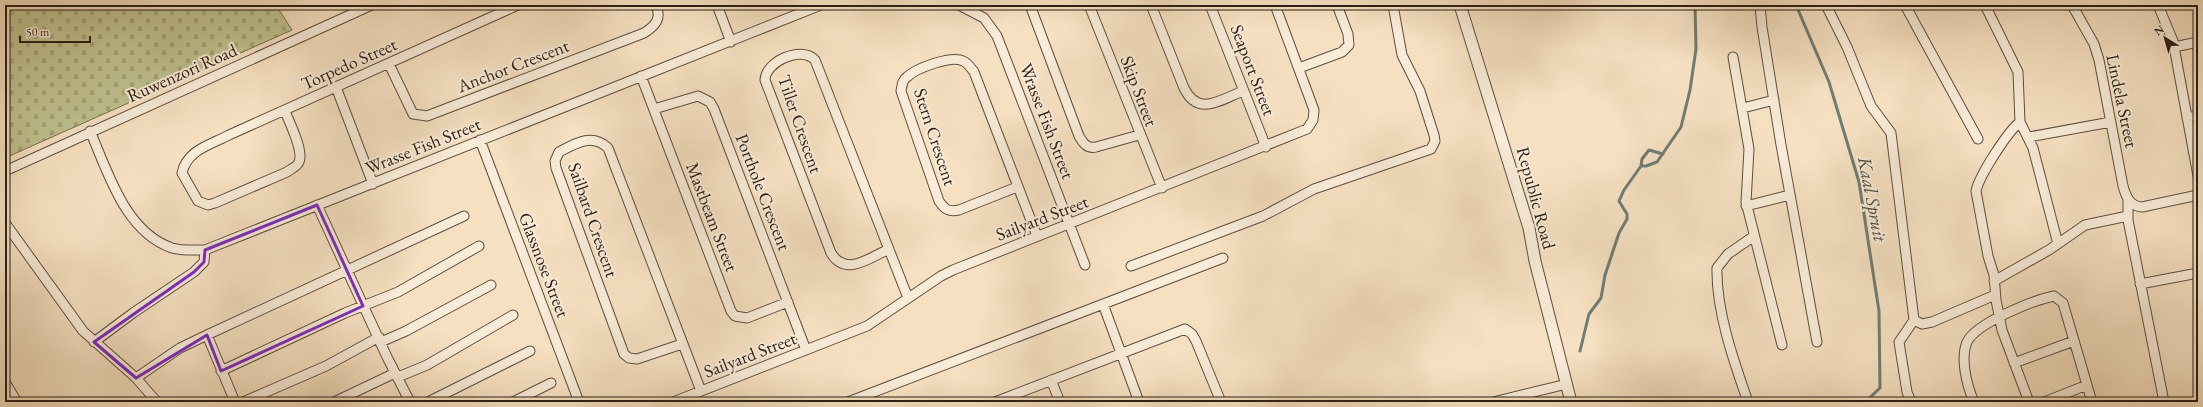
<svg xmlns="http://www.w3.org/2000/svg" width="2203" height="407" viewBox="0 0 2203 407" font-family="'EB Garamond',serif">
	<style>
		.cemetery { fill: url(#cemetery-stones); stroke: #767052 }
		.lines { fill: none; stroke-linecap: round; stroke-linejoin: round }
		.stream { stroke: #6f7d75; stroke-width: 3 }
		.minor-casing { stroke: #5e4e40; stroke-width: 11 }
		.tertiary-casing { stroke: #5e4e40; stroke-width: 13 }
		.minor { stroke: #f8ebd7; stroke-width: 9 }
		.tertiary { stroke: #f8ebd7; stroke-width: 11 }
		.marked { fill: none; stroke: #7b2cbf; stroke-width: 3; stroke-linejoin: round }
		.labels { text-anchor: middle; stroke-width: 4; stroke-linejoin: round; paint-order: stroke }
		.street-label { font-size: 18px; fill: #2b1e15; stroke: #f8ebd7 }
		.water-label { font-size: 19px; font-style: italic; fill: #4d4e45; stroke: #f8ebd7 }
	</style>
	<defs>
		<pattern id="cemetery-stones" width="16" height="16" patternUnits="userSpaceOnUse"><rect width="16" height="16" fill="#c0c190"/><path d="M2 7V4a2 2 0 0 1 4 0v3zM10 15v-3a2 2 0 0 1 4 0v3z" fill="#a5a57b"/></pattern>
	</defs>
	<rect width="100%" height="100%" fill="#f5e0c1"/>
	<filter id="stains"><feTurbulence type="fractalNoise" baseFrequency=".005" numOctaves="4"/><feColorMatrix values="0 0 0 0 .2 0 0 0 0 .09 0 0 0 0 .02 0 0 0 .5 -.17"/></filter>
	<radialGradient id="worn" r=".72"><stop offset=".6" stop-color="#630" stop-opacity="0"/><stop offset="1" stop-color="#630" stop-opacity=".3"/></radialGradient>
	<!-- cemetery -->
	<path class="cemetery" d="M5,5H276L292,30L5,158Z"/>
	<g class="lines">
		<!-- stream -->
		<path class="stream" d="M1796,5L1829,82L1859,182L1879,311L1880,388L1865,402
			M1641,166L1642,159L1649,150L1663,154
			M1580,351L1589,314L1601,298L1605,275L1619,233L1627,219V214L1619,201L1624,190L1641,166H1646L1657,162L1681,127L1690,90L1696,49L1695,5"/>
		<defs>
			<path id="minor" d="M717,5L731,42
				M959,5L984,18L997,36L1085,265
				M1030,5L1079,136C1083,143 1087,149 1096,147L1139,135
				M1089,5L1162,188
				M1151,5L1184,88C1198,117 1220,100 1243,91
				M1210,5L1266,147
				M1760,5L1762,27L1781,145L1817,342
				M1826,5L1847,47L1871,106L1891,133L1914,320L1922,324L1932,322L1995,295
				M1905,5L1978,139
				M1985,5L2018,72L2020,122L2033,148L2058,244
				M2072,5L2094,44L2099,60L2123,186C2126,197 2130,206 2142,207L2198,195
				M2158,5L2173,41L2198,176
				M2174,47L2198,42
				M1733,57L1749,149L1746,202L1782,345
				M389,64L413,114L427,116L644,33C655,26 662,19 656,5
				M1299,68L1342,52L1349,45L1348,34L1337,5
				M641,76L731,311L735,316L747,318L788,302
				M336,87L373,184
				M1743,108L1774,100
				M654,109L698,96L710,102L714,109L806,350
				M285,111C289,122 304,150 299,162C298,166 291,169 287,172L215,203L208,205L198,201L182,173C187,150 210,145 229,135L518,5
				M2187,118L2198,116
				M2020,122C2008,131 1979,176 1976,191L1988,256L1994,275L1996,300L2002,330L2029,402
				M90,131C108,172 125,232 172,248C182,251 194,250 205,250L821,5
				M2029,137L2111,122
				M480,140L579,402
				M5,171L372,5
				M1017,187L959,210C949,212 945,210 939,201L901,91C902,86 902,80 907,77C916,68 952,55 963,61C968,63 971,68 974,72L1037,236
				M2128,199V220L2164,402
				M317,205L387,357L410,402
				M1746,206L1790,195
				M5,223L83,331L136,378L157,402
				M889,249C869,258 846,277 831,253L765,80C765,62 801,45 815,60L908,298
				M1131,266L1263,216L1314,189L1431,149L1435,141L1434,135L1420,91L1402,55L1393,5
				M1994,281L2049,250L2085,225L2128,216
				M2140,284L2198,273
				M1103,304L1139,402
				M207,335L235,402
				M94,342L133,313L194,272L204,262L205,250
				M381,342L406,331L491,285
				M682,344L637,359L629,358L624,354L556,168L555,161L559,152C576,143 592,133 608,148L701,391
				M2014,363L2074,341
				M221,371L345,313L398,292L479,246
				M398,377L427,365L513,315
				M136,378L180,348L207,335L464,216
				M1051,380L1060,402
				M5,382L17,402
				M243,402L326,366L379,337
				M334,402L395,373
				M428,402L530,351
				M513,402L551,383
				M673,402L867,326L941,276L953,270L1307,129L1313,120L1314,110L1275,5
				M848,402L1223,258
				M995,402L1185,329L1192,334L1196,341L1221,402
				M1493,402L1567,384
				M1748,402C1734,362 1716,311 1717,268L1728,254L1754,236
				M1911,402L1907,392L1899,342L1914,320
				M1974,402C1967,386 1960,359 1967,342C1976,323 2034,300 2054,296L2063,303L2092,402
				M2044,402L2087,385"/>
			<path id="tertiary" d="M1460,5L1529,228L1535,261L1571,402"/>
		</defs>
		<!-- minor casing -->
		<use href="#minor" class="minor-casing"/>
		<!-- tertiary casing -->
		<use href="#tertiary" class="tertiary-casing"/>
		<!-- minor -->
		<use href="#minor" class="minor"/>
		<!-- tertiary -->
		<use href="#tertiary" class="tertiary"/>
	</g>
	<!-- marked area -->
	<path class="marked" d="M317,205L363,306L221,371L207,335L136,378L94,342L194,272L204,262L205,250Z"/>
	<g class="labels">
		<!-- street labels -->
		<g class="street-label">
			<text transform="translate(349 64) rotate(-24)" y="6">Torpedo Street</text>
			<text transform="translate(513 66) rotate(-21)" y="6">Anchor Crescent</text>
			<text transform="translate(1253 70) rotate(69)" y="6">Seaport Street</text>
			<text transform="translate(182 73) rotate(-24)" y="6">Ruwenzori Road</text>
			<text transform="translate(1139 91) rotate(69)" y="6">Skip Street</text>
			<text transform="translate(2122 101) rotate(78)" y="6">Lindela Street</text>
			<text transform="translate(1047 121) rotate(69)" y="6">Wrasse Fish Street</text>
			<text transform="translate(800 124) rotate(71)" y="6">Tiller Crescent</text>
			<text transform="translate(935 137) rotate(72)" y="6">Stern Crescent</text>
			<text transform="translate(423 146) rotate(-22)" y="6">Wrasse Fish Street</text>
			<text transform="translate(763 192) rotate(69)" y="6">Porthole Crescent</text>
			<text transform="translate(1536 198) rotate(75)" y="6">Republic Road</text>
			<text transform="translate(712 217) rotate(69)" y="6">Mastbeam Street</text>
			<text transform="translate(1042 218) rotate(-21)" y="6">Sailyard Street</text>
			<text transform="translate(593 220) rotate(71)" y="6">Sailbard Crescent</text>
			<text transform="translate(544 265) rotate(69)" y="6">Glassnose Street</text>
			<text transform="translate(750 355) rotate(-21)" y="6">Sailyard Street</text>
		</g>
		<!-- water labels -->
		<g class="water-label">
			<text transform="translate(1873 199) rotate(79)" y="7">Kaal Spruit</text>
		</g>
	</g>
	<!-- margin -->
	<rect width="2203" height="407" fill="none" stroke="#f5e0c1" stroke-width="20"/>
	<rect x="6" y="6" width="2191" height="395" fill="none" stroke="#2b1e15" stroke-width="2"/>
	<rect x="10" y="10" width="2183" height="387" fill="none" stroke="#2b1e15"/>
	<!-- north arrow -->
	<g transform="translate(2165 38) rotate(323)" stroke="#f8ebd7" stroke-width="3" paint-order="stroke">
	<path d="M0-3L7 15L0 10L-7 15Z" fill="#2b1e15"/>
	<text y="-6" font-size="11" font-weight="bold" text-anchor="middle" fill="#2b1e15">N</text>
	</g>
	<!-- scale -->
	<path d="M20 36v6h70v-6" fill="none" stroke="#2b1e15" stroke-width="2"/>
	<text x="26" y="36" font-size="12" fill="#2b1e15" stroke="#f8ebd7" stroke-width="3" paint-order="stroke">50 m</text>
	<rect width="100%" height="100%" filter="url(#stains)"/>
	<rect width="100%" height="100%" fill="url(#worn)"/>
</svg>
